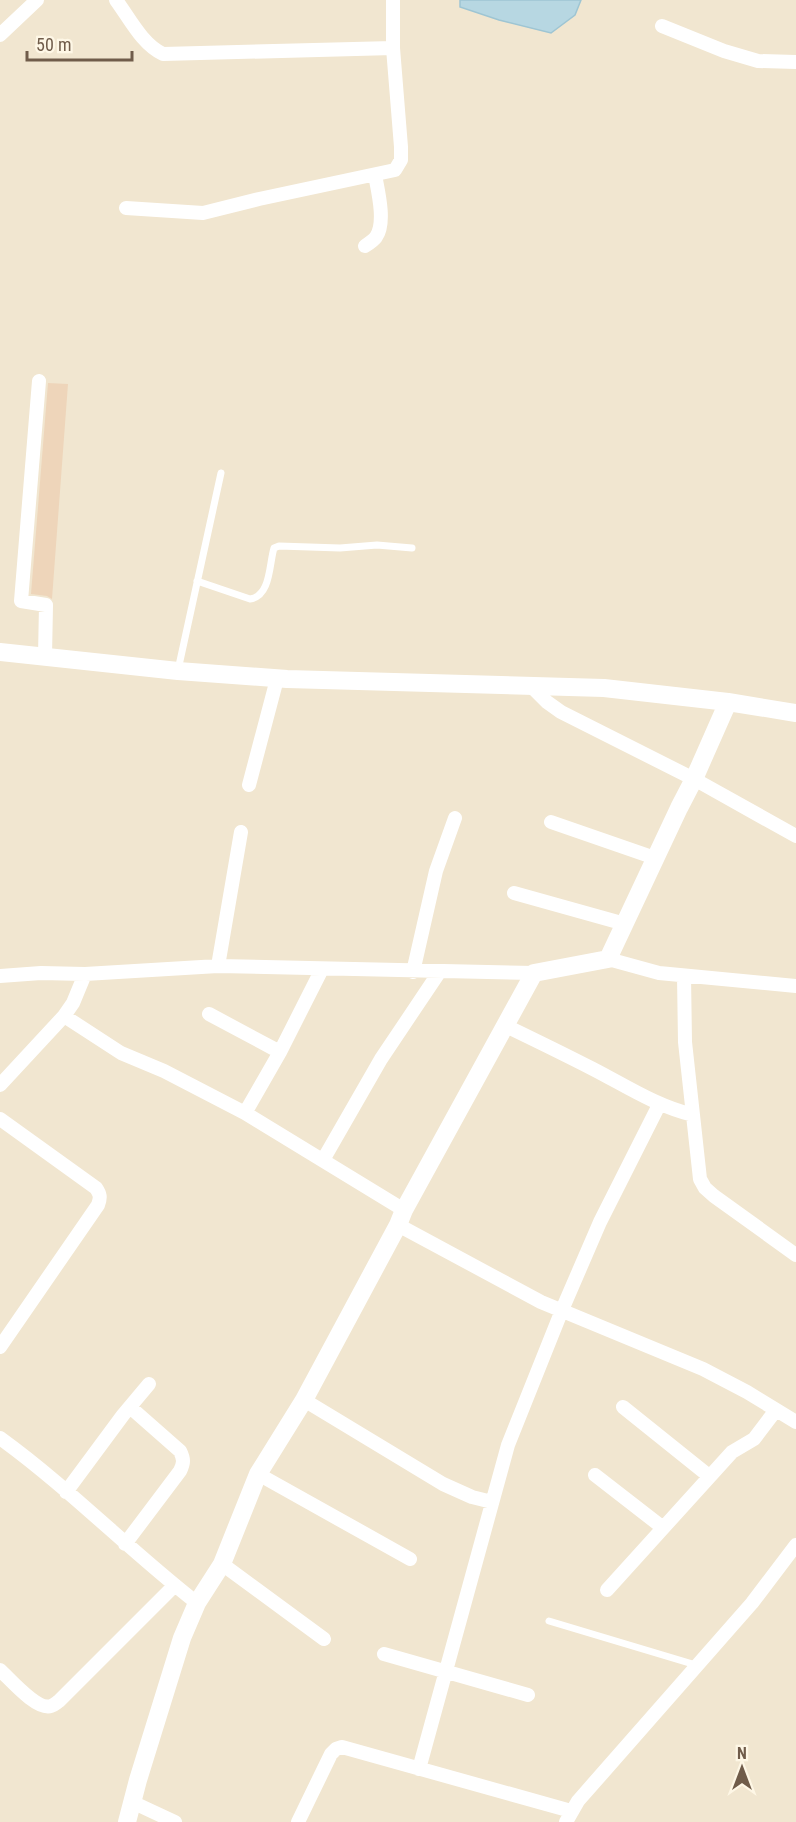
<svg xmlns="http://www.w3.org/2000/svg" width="796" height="1822" viewBox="0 0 796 1822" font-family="'Roboto Condensed',sans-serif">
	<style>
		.residential { fill: #f1e6d0 }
		.water { fill: #b7d7e2; stroke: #9ec5d3; stroke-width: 1.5 }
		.building { fill: #eed5ba }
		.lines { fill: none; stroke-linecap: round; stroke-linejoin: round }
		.lane { stroke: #fff; stroke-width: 7 }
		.street { stroke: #fff; stroke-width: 14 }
		.secondary { stroke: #fff; stroke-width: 18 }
	</style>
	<rect width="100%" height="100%" fill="#faf3e1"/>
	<!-- residential -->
	<path class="residential" d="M0,0H796V1822H0Z"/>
	<!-- water -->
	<path class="water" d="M460,0H581L575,15L551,33L499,20L460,7Z"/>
	<!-- building -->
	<path class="building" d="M48,383L68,384L52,599L47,596L31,594Z"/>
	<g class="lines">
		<!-- lane -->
		<path class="lane" d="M197,581L250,599C271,596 269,564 274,548L279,546L340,548L377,545L412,548
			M178,670L221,473
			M549,1621L696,1665"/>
		<!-- street -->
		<path class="street" d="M116,0C130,19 142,44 163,54L393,48
			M662,26L724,51L758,61L796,62
			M0,35L37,0
			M126,208L203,213L259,199L395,170L401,160V147L393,48V0
			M365,246C368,244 374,240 376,237C386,223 378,191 375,175
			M39,381L21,601L46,605L45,656
			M531,686L547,702L561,712L694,779L796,836
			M249,785L277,679
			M551,822L655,858
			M514,893L625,924
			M608,959L659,973L796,986
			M218,966L241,832
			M413,972L436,871L455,818
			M0,976L41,973L85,974L218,966L534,973
			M684,976L685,1042L700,1179L705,1188L714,1196L796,1255
			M209,1014L280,1052
			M64,1016L121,1053L164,1071L245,1113L404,1210
			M506,1026C535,1040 564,1054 593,1069C626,1086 656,1106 693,1115
			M0,1085L64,1016L73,1003L85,974
			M245,1113L280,1052L322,969
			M0,1119L96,1188C100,1194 101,1197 98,1205L0,1347
			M323,1160L381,1059L440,971
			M398,1225L541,1302L703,1369L747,1392L796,1422
			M304,1400L443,1484L472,1497L492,1502
			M623,1407L709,1476
			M0,1438C69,1488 129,1550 197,1603
			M258,1474L410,1559
			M595,1475L662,1527
			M66,1492L123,1415L149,1384
			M125,1544L180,1471C184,1463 184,1459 180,1451L130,1407
			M222,1564L324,1639
			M607,1590L732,1452L754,1439L776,1410
			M384,1654L528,1695
			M0,1670C10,1679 37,1711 51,1706C54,1705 56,1703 59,1701L175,1585
			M419,1769L508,1445L562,1310L600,1222L659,1105
			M132,1802L175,1822
			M298,1822L331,1754L336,1749L342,1747L571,1811
			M566,1822L578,1801L752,1603L796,1545"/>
		<!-- secondary -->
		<path class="secondary" d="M0,652L178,671L287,679L604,688L728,702L796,713
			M127,1822L138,1780L182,1638L197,1603L222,1564L258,1474L304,1400L398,1225L404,1210L534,973L608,959L679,808L694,779L728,702"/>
	</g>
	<!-- north arrow -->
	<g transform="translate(742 1768)" stroke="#fef7e6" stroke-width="4.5" paint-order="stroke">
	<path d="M0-4.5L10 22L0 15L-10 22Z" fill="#705c4a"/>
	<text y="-9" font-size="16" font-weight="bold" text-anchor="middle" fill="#705c4a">N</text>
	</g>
	<!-- scale -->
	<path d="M27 51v9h105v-9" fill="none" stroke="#705c4a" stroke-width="3"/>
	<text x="36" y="51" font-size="18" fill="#705c4a" stroke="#fef7e6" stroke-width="4.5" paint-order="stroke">50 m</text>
</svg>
